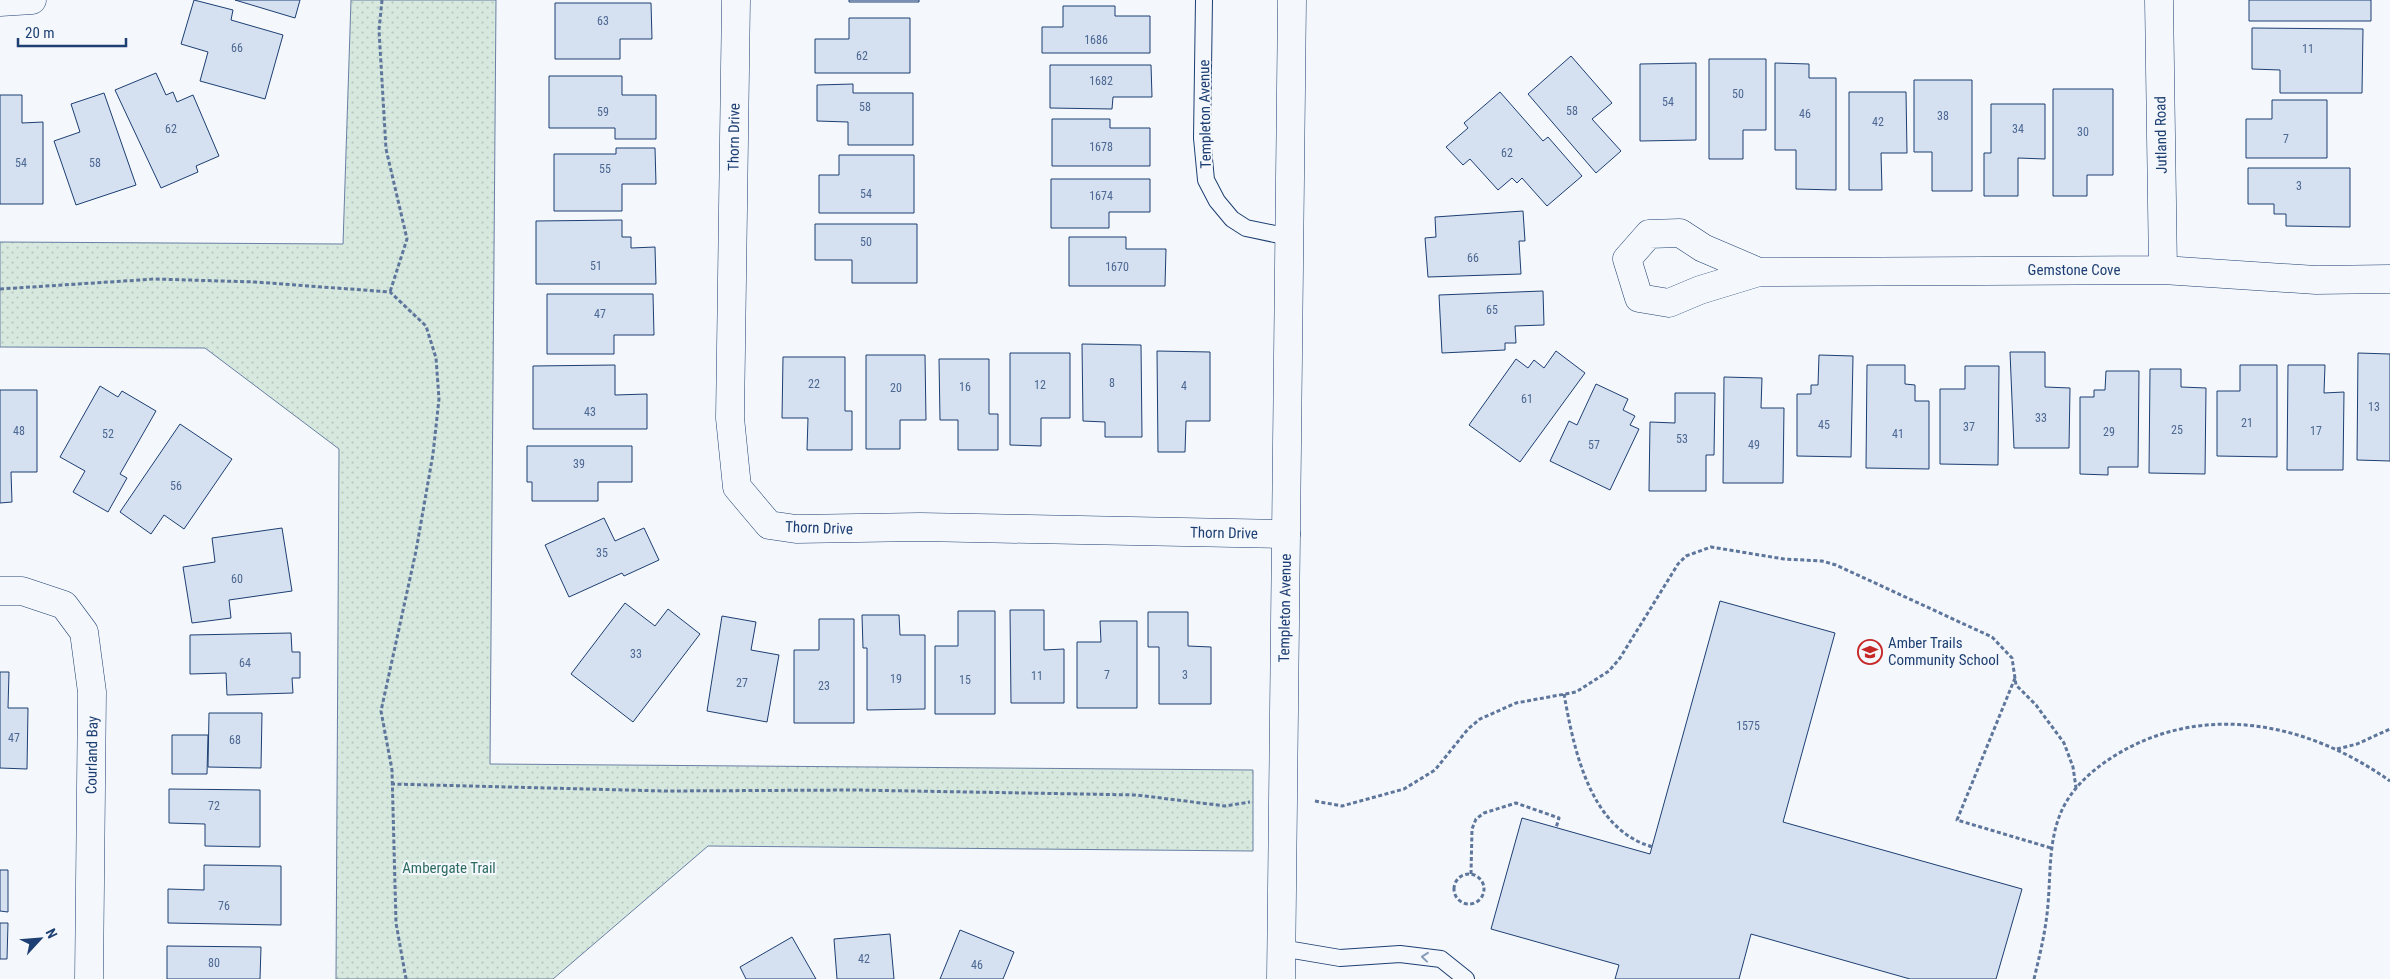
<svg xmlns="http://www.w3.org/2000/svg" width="2390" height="979" viewBox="0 0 2390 979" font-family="'Roboto Condensed',sans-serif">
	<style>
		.park { fill: url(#park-dots); stroke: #687fa3 }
		.building { fill: #d5e0f0; stroke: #1d3f73 }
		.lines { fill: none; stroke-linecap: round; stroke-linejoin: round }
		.lane-casing { stroke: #1d3f73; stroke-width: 18 }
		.street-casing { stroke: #1d3f73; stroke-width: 29 }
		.secondary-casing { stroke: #1d3f73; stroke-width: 29 }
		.path { stroke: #5e769c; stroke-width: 3; stroke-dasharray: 4 2.5; stroke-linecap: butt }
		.lane { stroke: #f4f7fb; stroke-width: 16 }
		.street { stroke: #f4f7fb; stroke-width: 28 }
		.secondary { stroke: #f4f7fb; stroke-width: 28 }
		.oneway { stroke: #889bb7 }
		.labels { text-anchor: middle; stroke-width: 4; stroke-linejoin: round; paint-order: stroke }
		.number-label { font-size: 12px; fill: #4b6792 }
		.street-label { font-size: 15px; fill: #1d3f73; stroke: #f4f7fb }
		.poi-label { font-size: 15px; fill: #1d3f73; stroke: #f4f7fb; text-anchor: start }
		.park-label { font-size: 15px; fill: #2c6c60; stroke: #f4f7fb }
	</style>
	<defs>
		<pattern id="park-dots" width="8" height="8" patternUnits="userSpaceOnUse" patternTransform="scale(1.25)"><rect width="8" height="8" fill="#d7e8df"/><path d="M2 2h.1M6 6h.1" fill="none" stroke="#b8c8c3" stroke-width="1.8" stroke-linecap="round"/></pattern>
	</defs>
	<rect width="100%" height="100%" fill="#f4f7fb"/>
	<!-- park -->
	<path class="park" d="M351,0H496L490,764L1253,770V851L708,846L553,979H336L339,449L205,348L0,347V242L343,244Z"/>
	<!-- building -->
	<path class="building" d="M194,0L233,10L231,20L283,35L265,99L200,81L208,52L181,44Z
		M235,0H300L295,18Z
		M849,0H919V2H849Z
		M2249,0H2371V21H2249Z
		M555,3H651L652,39H620V59H555Z
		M1063,6H1115V16H1150V53H1042V27H1063Z
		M849,18H910V73H815V39H849Z
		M2252,28L2363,29L2362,93H2280V70L2252,69Z
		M1571,56L1612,103L1592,119L1621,151L1596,173L1528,94Z
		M1709,59H1766V130H1743V159H1709Z
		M1696,63V140L1640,141V64Z
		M1775,63L1809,64V78H1836V190L1796,189V150H1775Z
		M1050,65H1151L1152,97H1113L1112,109L1050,108Z
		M156,73L166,95L173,92L177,102L193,95L219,156L196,166L198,172L161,188L115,90Z
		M549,76H622V95H656V139H615V128H549Z
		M1914,80H1972V191H1932V152H1914Z
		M853,84V93H913V145H848V122L817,121V85Z
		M2053,89H2113V175H2087V196H2053Z
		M1500,92L1543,141L1548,137L1582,176L1547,206L1522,178L1517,183L1512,178L1498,190L1470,159L1463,165L1446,147L1468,128L1464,123Z
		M1849,92H1906L1907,153H1881L1882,190H1849Z
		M104,93L136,185L76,205L54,141L80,132L71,104Z
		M0,95H22V123L43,122V204H0Z
		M2272,100H2327V158H2246V119H2272Z
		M1991,104H2045V159L2018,158V196H1984V153H1991Z
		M1052,119H1110V128H1150V166H1052Z
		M616,148H655L656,184H622V211H554V154H616Z
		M839,155H914V213H819V175H839Z
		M2248,168H2350V227L2286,226V214H2274V204H2248Z
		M1051,179H1150V212H1109V228H1051Z
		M1523,211L1525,241H1519L1521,274L1428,277L1425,238L1436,237L1435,217Z
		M622,220V237H631V248L655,247L656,284H536V221Z
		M815,224H917V283H852V260H815Z
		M1069,237H1126V249H1166L1165,286H1069Z
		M1543,291L1544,325L1515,326L1516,343H1505V350L1442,353L1439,295Z
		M547,294H653L654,335H614V354H547Z
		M1082,344L1141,345L1142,437H1105V422L1083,421Z
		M1157,351L1210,352V421H1186L1185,452H1158Z
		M1556,351L1585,373L1520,462L1469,425L1516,359L1528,368L1534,360L1544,368Z
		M2010,352H2045V387L2070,388L2069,448H2014Z
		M1010,353H1070V418H1041V446L1010,445Z
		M2358,353L2390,354V461L2357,460Z
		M866,355H925L926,420H900V449H866Z
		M1819,355L1853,356L1851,457L1797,456V394H1811V385H1818Z
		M783,357H845V411H852V450H807L808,418H782Z
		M939,359H989V414H998V450H958V420H940Z
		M615,365V395L647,394V429H533V366Z
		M1867,365H1905V384L1915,385V401H1929V469L1866,468Z
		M2240,365H2277V457L2217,456V391H2240Z
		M2288,365H2325L2324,393L2344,392L2343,470H2287Z
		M1965,366H1999L1998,465L1940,464V389H1965Z
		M2150,369H2181V387L2206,388L2205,474L2149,473Z
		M2106,371H2139L2138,467H2108V475L2080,474V397H2094V390H2105Z
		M1724,377L1762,378L1761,408H1784L1783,483H1723Z
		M1596,384L1628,399L1623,410L1635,416L1630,425L1639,429L1610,490L1550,461L1569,421L1577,425Z
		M100,386L118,397L122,391L156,411L120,474L127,478L108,512L73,492L85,471L60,457Z
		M0,390H37V472H11L12,502L0,503Z
		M1675,393H1715L1714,455H1706V491H1649L1650,422L1675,423Z
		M180,424L232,459L184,529L164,515L151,534L120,512Z
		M527,446H632V482H598V501H532V482H527Z
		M604,518L615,541L644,528L659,560L624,576L622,573L569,597L545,545Z
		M282,528L292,591L229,600L231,618L192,623L183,567L215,562L212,538Z
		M1720,601L1835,633L1783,822L2022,889L1996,979H1910L1751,934L1739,979H1615L1619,965L1491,929L1522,818L1650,854Z
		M625,603L655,626L668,609L700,634L633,722L571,674Z
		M1010,610H1044V650L1064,649V703H1011Z
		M958,611H995V714H935V646H958Z
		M1148,612H1188V646L1211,647V704H1159V647H1148Z
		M862,615H899L900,635H925V709L867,710V648H863Z
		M722,616L756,622L751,650L779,655L767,722L707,711Z
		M819,619H854V723H794V650H819Z
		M1100,621H1137V708H1077V642H1101Z
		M291,633L292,652H300V678H292L293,693L227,695L226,673L190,674V635Z
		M0,672H9L8,708H28L27,769L0,768Z
		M209,713H262L261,768L208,767Z
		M172,735H208L207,774H172Z
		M169,789L260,790V847L205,846V824L169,823Z
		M204,865L281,866V925L168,923V889L204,890Z
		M0,870H8V912L0,911Z
		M0,923H8L7,959H0Z
		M960,930L1014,952L1003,979H940Z
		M890,934L894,979H837L834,939Z
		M792,937L816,979H746L740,967Z
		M167,946L261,947L260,979H167Z"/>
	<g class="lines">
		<defs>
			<path id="lane" d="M1204,0L1202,138L1206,180L1217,201L1232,219L1246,228L1289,237
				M1281,948L1340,958L1400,954L1441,959L1466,979"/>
			<path id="street" d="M736,0L730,418L737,487L769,525L796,529L920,527L1286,534
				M2159,0L2163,270
				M0,2L32,0
				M1759,272L1703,248L1680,233L1649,234L1627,259L1639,298L1669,303L1700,290L1759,272L2163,270L2316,280L2390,279
				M0,591H22L64,605L84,632L92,692L89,979"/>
			<path id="secondary" d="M1281,979L1292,0"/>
		</defs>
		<!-- lane casing -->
		<use href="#lane" class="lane-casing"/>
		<!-- street casing -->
		<use href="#street" class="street-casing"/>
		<!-- secondary casing -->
		<use href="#secondary" class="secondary-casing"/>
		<!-- path -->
		<path class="path" d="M382,0L379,30L386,149L407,239L390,292
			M0,289L155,279L255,282L390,292L426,326L436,358L439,399L433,454L416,551L381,711L392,770L396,923L406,979
			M2015,678L1957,820L2051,848
			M1564,694C1574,750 1590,830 1653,847
			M2337,749L2357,744L2390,729
			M391,784L665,791L856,790L1137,795L1225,806L1250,802
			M1315,801L1342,806L1404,789L1435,770L1468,729L1480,719L1516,703L1576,692L1609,671L1620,658L1678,564L1686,556L1711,547L1784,559L1822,561L1836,565L1992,637L2012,658L2016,685L2036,705L2064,743L2073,767L2076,788
			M1454 889a15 15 0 1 1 30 0a15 15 0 1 1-30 0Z
			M1471,874L1472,829L1476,819L1484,813L1516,803L1559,818L1556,828
			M2034,979C2040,954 2046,930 2048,904C2051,871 2048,835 2065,804C2079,779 2105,760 2130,747C2217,703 2314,727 2390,781"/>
		<!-- lane -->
		<use href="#lane" class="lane"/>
		<!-- street -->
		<use href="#street" class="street"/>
		<!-- secondary -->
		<use href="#secondary" class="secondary"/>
	</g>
	<!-- one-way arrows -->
	<defs><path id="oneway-chevron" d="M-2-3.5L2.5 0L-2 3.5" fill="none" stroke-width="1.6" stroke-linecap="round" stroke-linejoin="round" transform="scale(1.25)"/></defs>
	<use class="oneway" href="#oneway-chevron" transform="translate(1425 957) rotate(-174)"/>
	<!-- icons -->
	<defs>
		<symbol id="school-ring" viewBox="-11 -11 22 22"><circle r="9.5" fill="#f4f7fb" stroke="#c62828" stroke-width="1.5"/><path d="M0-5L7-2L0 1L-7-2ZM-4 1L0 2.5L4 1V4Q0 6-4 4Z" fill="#c62828"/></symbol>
	</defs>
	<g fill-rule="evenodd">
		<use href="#school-ring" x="1856" y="638" width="28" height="28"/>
	</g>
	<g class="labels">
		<!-- number labels -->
		<g class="number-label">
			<text x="603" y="25">63</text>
			<text x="1096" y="44">1686</text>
			<text x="237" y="52">66</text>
			<text x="2308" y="53">11</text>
			<text x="862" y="60">62</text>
			<text x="1101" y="85">1682</text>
			<text x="1738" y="98">50</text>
			<text x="1668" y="106">54</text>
			<text x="865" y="111">58</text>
			<text x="1572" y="115">58</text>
			<text x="603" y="116">59</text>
			<text x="1805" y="118">46</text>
			<text x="1943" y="120">38</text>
			<text x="1878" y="126">42</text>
			<text x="171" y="133">62</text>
			<text x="2018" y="133">34</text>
			<text x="2083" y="136">30</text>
			<text x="2286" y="143">7</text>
			<text x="1101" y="151">1678</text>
			<text x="1507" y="157">62</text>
			<text x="21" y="167">54</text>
			<text x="95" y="167">58</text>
			<text x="605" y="173">55</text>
			<text x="2299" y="190">3</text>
			<text x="866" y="198">54</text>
			<text x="1101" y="200">1674</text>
			<text x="866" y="246">50</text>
			<text x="1473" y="262">66</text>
			<text x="596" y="270">51</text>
			<text x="1117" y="271">1670</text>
			<text x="1492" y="314">65</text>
			<text x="600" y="318">47</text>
			<text x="1112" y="387">8</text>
			<text x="814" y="388">22</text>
			<text x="1040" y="389">12</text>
			<text x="1184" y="390">4</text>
			<text x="965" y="391">16</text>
			<text x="896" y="392">20</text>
			<text x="1527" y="403">61</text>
			<text x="2374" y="411">13</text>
			<text x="590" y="416">43</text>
			<text x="2041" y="422">33</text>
			<text x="2247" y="427">21</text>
			<text x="1824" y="429">45</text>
			<text x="1969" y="431">37</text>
			<text x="2177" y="434">25</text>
			<text x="19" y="435">48</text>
			<text x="2316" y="435">17</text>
			<text x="2109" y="436">29</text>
			<text x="108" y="438">52</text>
			<text x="1898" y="438">41</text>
			<text x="1682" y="443">53</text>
			<text x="1594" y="449">57</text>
			<text x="1754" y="449">49</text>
			<text x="579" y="468">39</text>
			<text x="176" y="490">56</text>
			<text x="602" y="557">35</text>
			<text x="237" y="583">60</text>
			<text x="636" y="658">33</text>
			<text x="245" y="667">64</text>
			<text x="1107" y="679">7</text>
			<text x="1185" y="679">3</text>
			<text x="1037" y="680">11</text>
			<text x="896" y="683">19</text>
			<text x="965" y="684">15</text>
			<text x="742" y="687">27</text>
			<text x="824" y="690">23</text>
			<text x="1748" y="730">1575</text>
			<text x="14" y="742">47</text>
			<text x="235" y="744">68</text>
			<text x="214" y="810">72</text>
			<text x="224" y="910">76</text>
			<text x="864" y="963">42</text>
			<text x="214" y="967">80</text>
			<text x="977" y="969">46</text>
		</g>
		<!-- street labels -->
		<g class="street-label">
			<text transform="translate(1205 114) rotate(-91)" y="5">Templeton Avenue</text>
			<text transform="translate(2161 135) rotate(-91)" y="5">Jutland Road</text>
			<text transform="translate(734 137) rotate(-89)" y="5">Thorn Drive</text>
			<text x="2074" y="275">Gemstone Cove</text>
			<text transform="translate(819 528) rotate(2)" y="5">Thorn Drive</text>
			<text transform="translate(1224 533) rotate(1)" y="5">Thorn Drive</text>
			<text transform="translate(1285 608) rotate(-89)" y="5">Templeton Avenue</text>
			<text transform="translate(92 755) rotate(-89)" y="5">Courland Bay</text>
		</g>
		<!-- poi labels -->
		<g class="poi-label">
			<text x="1888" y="648">Amber Trails<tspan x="1888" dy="17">Community School</tspan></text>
		</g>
		<!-- park labels -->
		<g class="park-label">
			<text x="449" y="873">Ambergate Trail</text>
		</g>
	</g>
	<!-- north arrow -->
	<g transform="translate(40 939) rotate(64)" stroke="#f4f7fb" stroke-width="4" paint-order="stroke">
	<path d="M0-4L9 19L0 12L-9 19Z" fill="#1d3f73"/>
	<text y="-8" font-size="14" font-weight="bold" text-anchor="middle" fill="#1d3f73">N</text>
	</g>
	<!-- scale -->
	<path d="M18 38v8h108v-8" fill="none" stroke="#1d3f73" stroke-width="2.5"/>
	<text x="25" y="38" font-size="15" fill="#1d3f73" stroke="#f4f7fb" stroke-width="4" paint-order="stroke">20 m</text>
</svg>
